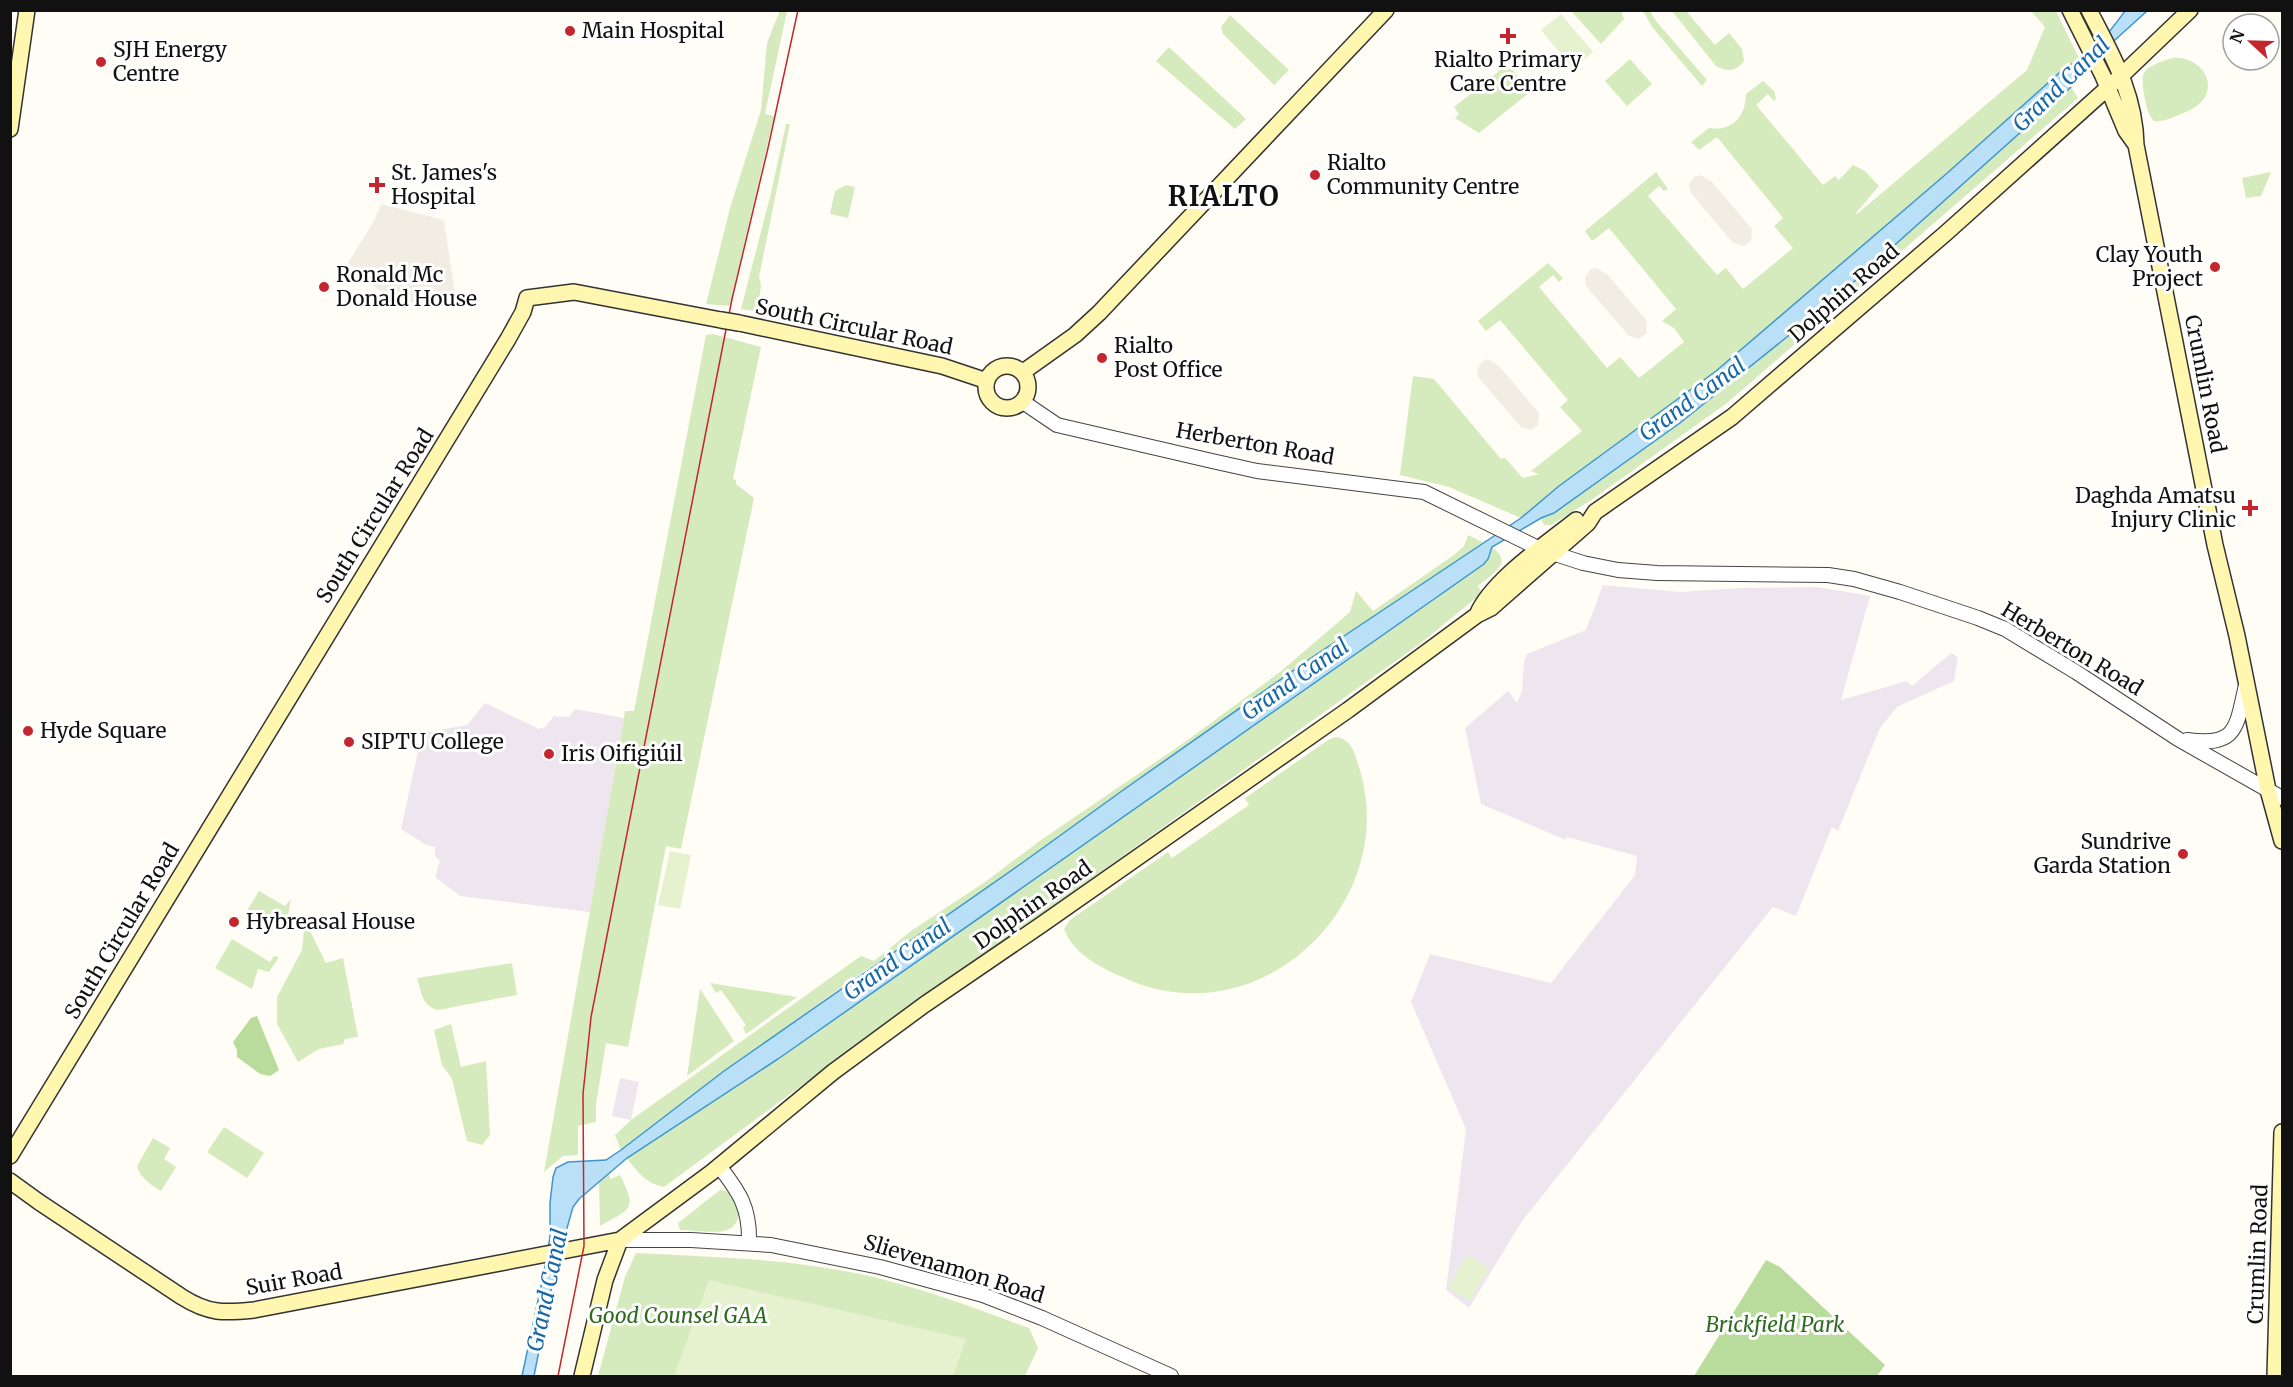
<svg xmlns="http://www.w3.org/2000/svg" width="2293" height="1387" viewBox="0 0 2293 1387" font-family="Merriweather,serif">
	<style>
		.industrial { fill: #eee6ef }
		.green { fill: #d5ebbd }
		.forest { fill: #b9dc9c }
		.pitch { fill: #e6f2cf }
		.plaza { fill: #f1ede2 }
		.water { fill: #b9e0f7; stroke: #3f96cf; stroke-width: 1.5 }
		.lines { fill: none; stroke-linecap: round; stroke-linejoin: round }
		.tertiary-casing { stroke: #444; stroke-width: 16 }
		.secondary-casing { stroke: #333; stroke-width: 18 }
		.tertiary { stroke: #fff; stroke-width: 14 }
		.secondary { stroke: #fff6b0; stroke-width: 15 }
		.tram { stroke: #c4262e; stroke-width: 1.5 }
		.secondary-bridge-casing { stroke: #333; stroke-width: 18; stroke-linecap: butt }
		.secondary-bridge { stroke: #fff6b0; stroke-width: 15 }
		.poi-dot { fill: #c4262e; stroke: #fff; stroke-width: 2 }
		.labels { text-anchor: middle; stroke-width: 6; stroke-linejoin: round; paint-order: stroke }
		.poi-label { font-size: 21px; fill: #111; stroke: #fff; text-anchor: start }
		.street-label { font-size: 21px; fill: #111; stroke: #fff }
		.park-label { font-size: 21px; font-style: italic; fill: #2f6b1f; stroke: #fff }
		.water-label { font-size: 22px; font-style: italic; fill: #1768a6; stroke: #fff }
		.district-label { font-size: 27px; font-weight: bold; letter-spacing: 1.5px; fill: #111; stroke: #fff }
	</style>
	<rect width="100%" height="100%" fill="#fffdf5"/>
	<!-- industrial -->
	<path class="industrial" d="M1603,585L1680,592L1740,588L1817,587L1870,596L1841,700L1907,681L1912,686L1951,653L1958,657L1954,681L1897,707L1880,728L1838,831L1832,827L1796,916L1773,907L1522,1221L1469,1308L1446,1290L1466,1129L1411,1002L1430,954L1551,983L1635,875L1637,856L1567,837L1566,840L1481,804L1465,728L1508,691L1517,703L1522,691L1524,661L1527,654L1586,630Z
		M485,703L539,729L545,727L554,716L569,717L575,709L624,718L590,912L460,896L435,877L440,861L435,856V847L426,845L401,829L422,733L467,725Z
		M620,1078L639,1082L631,1120L612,1116Z"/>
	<!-- green -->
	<path class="green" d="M780,10L787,11L765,114L774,116L730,306L706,304L730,208L761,110L767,43Z
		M1571,11H1621L1624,19L1601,44Z
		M1643,11H1650L1656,21L1707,80L1702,86L1652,27Z
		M1672,11H1686L1715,45L1729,33L1742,49L1744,61C1735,72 1728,72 1716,66Z
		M2031,11H2056L2080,60L2067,65L1945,175L1716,371L1559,486L1521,518L1449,487L1400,475L1413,376L1434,379L1501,459L1505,458L1523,478L1539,474L1531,471L1582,431L1560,407L1568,400L1500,320L1486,331L1478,321L1548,263L1563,278L1559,282L1553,275L1539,287L1607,368L1620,357L1639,378L1684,342L1674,328L1662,321L1676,309L1609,228L1592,241L1585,231L1656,172L1668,189L1664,191L1659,186L1648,196L1717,275L1726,268L1743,289L1793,248L1774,226L1783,218L1717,137L1699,150L1691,142L1709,128C1732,132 1746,116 1746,94L1763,81L1774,91L1776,98L1774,101L1768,94L1756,105L1823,185L1835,176L1839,180L1853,165L1865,171L1879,186L1856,213L1857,214L2027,70L2045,27Z
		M1230,15L1289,70L1274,85L1223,34L1221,27Z
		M1169,47L1246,119L1235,129L1156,61Z
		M2172,58C2191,55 2215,72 2206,95C2201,106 2187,112 2176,116C2169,119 2162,122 2154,121C2148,115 2147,108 2145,99C2139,69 2143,68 2172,58Z
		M1630,59L1652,84L1627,106L1605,81Z
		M1504,67L1511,68L1530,92L1479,133L1455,118L1459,114L1454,107Z
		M2071,87L2078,98L1727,403L1590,501L1551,525H1544L1541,518L1554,513L1680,423L1839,295Z
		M786,124H790L759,277L761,285L758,308L754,311L741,309L771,193Z
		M2271,172L2261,196L2246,198L2242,178Z
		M846,185L855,187L848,218L830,214L835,191Z
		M713,334L761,347L733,479L736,480V484L754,498L681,849L666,846L628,1047L606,1043L596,1104V1122L578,1126V1155L563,1156L544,1172L624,718L625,711H634L706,335Z
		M1468,535L1484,543L1314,656L934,925L863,972L724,1071L621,1150L615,1135L631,1120L861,956L874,961L911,931L985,882L1041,840L1185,742L1280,672L1350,612L1356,591L1373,611L1454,555L1464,546Z
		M1492,548C1515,562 1491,575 1478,586L1482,593L1421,643L816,1075L664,1187C647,1184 637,1172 627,1158L778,1059L1484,564L1488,559Z
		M1335,737C1353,739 1355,755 1360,770C1399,902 1265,1033 1134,982C1108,971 1075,958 1064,929L1070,920L1168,852L1172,858L1249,805L1245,798L1328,740Z
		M259,891L285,906L291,899L287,920L289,932L277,924L273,931L245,914Z
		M305,921L326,963L343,958L358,1037L345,1039L343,1044L319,1049L298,1062L277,1024V997L302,950Z
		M232,939L270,962L274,956L279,957L269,972L258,969L252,989L215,968Z
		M512,963L517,995L438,1010C422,1006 421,992 417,978Z
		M710,983L797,997L746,1034L743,1028L746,1025L721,990L716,993Z
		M700,989L734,1041L687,1076Z
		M451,1024L461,1067L486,1061L490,1135L482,1145L467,1141L452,1079L442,1065L434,1030Z
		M224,1127L264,1153L247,1178L207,1152Z
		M153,1138L170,1148L164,1159L176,1167L161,1191C151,1185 140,1178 137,1166Z
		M608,1173L611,1179L620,1175C638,1210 630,1209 600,1226L599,1183Z
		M720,1190C740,1190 747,1222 727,1230C717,1234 692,1230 680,1230L678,1223Z
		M636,1253C709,1257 783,1258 855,1273C914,1285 972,1307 1029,1328L1038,1348L1025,1376H598L625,1277Z"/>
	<!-- forest -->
	<path class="forest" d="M257,1016L279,1070L270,1076L260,1074L237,1057V1050L233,1042L251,1018Z
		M1766,1260L1780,1267L1885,1365L1877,1376H1694Z"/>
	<!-- pitch -->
	<path class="pitch" d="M1561,14L1593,52L1573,69L1541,30Z
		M670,851L691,855L680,909L658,905Z
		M1467,1255L1489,1268L1470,1301L1448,1288Z
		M709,1280L966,1339L953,1376H674Z"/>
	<!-- plaza -->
	<path class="plaza" d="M1701,175L1712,182L1752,229L1751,241L1744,246L1733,243L1691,193L1689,185L1694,177Z
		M381,204L444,220L455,294L400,308L348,263L375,219Z
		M1596,268L1607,274L1647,321L1646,334L1639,339L1629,336L1586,286L1585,278L1590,270Z
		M1488,359L1499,366L1539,413L1538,425L1531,430L1521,427L1478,377L1477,370L1482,362Z"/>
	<!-- water -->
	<path class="water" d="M2125,11H2147L2084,68L2071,87L1839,295L1680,423L1554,513L1541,518L1492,547L1488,559L1484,564L778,1059L627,1158L579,1199L573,1207L555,1270L534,1376H522L544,1272L550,1237V1203L553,1177L556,1168L568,1162L606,1160L621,1150L724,1071L1022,863L1126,788L1314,656L1521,518L1559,486L1716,371L1945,175L2068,65C2087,63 2114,26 2125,11Z"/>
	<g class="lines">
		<defs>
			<path id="tertiary" d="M1023,402L1057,425L1212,461L1257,471L1424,492L1540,549L1583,563L1618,570L1657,573L1828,575L1854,579L1900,592L1978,618L2005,629L2076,672L2178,739L2282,798
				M2187,740C2238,747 2236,727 2246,685
				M719,1166C740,1193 750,1208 749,1243
				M620,1240H691L771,1245L880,1267L983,1295L1042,1318L1171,1376"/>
			<path id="secondary" d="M2070,10L2103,76L2126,131L2136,145
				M2089,10C2112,55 2135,93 2136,145L2215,545L2237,636L2268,790L2282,841
				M10,129L27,10
				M739,323L942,366L987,381
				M986 387a21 21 0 1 1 42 0a21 21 0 1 1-42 0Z
				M1023,372L1075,335L1099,313L1386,10
				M1477,615C1491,581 1546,544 1576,520
				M10,1156L508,339L523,312L527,298L574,292L721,320
				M10,1181L39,1202L182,1297C209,1314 224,1313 254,1310L620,1240L712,1172L833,1072L924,1005L1041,925L1348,710L1477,615L1491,608L1588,523L1595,512L1732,417L1946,233L2122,75L2190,10
				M582,1376L605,1280L620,1240
				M2275,1376L2282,1132"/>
		</defs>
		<!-- tertiary casing -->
		<use href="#tertiary" class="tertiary-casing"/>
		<!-- secondary casing -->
		<use href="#secondary" class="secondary-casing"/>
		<!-- tertiary -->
		<use href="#tertiary" class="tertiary"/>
		<!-- secondary -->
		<use href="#secondary" class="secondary"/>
		<!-- tram -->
		<path class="tram" d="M558,1376L584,1246L583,1094L591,1017L732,299L768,148L798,10"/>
		<defs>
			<path id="secondary-bridge" d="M721,320L739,323"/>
		</defs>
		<!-- secondary-bridge casing -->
		<use href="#secondary-bridge" class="secondary-bridge-casing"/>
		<!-- secondary-bridge -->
		<use href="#secondary-bridge" class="secondary-bridge"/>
	</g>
	<!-- markers -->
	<g class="poi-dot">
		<circle cx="570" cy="31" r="6"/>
		<path d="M1505 27h6v6h6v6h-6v6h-6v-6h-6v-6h6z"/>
		<circle cx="101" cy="62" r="6"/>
		<circle cx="1315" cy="175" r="6"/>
		<path d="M374 176h6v6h6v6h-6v6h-6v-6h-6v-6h6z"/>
		<circle cx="2215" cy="267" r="6"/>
		<circle cx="324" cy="287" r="6"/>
		<circle cx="1102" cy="358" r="6"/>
		<path d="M2247 499h6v6h6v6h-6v6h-6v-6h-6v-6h6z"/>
		<circle cx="28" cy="731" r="6"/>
		<circle cx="349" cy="742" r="6"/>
		<circle cx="549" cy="754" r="6"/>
		<circle cx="2183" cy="854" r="6"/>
		<circle cx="234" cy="922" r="6"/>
	</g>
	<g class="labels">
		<!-- poi labels -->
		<g class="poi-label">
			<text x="582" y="38">Main Hospital</text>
			<text x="113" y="57">SJH Energy<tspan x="113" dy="24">Centre</tspan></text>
			<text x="1508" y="67" text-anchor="middle">Rialto Primary<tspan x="1508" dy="24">Care Centre</tspan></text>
			<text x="1327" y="170">Rialto<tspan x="1327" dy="24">Community Centre</tspan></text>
			<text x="391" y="180">St. James's<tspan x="391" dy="24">Hospital</tspan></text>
			<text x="2203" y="262" text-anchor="end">Clay Youth<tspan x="2203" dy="24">Project</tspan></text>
			<text x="336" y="282">Ronald Mc<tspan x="336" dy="24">Donald House</tspan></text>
			<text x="1114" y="353">Rialto<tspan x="1114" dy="24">Post Office</tspan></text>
			<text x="2236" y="503" text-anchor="end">Daghda Amatsu<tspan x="2236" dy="24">Injury Clinic</tspan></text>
			<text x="40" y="738">Hyde Square</text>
			<text x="361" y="749">SIPTU College</text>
			<text x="561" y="761">Iris Oifigiúil</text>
			<text x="2171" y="849" text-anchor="end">Sundrive<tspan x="2171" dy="24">Garda Station</tspan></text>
			<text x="246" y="929">Hybreasal House</text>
		</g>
		<!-- street labels -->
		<g class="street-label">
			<text transform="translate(1844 293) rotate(-41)" y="7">Dolphin Road</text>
			<text transform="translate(854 327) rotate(12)" y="7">South Circular Road</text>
			<text transform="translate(2205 384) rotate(79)" y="7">Crumlin Road</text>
			<text transform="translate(1255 444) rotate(10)" y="7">Herberton Road</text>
			<text transform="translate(375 516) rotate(-58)" y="7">South Circular Road</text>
			<text transform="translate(2072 649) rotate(31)" y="7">Herberton Road</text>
			<text transform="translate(1033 905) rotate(-35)" y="7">Dolphin Road</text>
			<text transform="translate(122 931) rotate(-59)" y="7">South Circular Road</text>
			<text transform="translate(2258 1254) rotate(-88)" y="7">Crumlin Road</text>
			<text transform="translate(954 1269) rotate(17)" y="7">Slievenamon Road</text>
			<text transform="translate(294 1280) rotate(-10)" y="7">Suir Road</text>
		</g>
		<!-- park labels -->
		<g class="park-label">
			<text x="678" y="1323">Good Counsel GAA</text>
			<text x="1775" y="1332">Brickfield Park</text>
		</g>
		<!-- water labels -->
		<g class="water-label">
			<text transform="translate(2061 84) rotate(-44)" y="8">Grand Canal</text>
			<text transform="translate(1692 399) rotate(-36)" y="8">Grand Canal</text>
			<text transform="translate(1295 679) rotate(-35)" y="8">Grand Canal</text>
			<text transform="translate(897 959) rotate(-35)" y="8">Grand Canal</text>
			<text transform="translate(547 1290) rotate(-78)" y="8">Grand Canal</text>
		</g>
		<!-- district labels -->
		<g class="district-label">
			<text x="1224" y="206">RIALTO</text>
		</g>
	</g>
	<!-- border -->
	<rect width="2293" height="1387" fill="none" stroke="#111111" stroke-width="24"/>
	<!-- north arrow -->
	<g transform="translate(2251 42) rotate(292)"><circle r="28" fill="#ffffff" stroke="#a0a0a0" stroke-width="1.5"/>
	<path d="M0-4.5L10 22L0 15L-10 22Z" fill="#c4262e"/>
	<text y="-9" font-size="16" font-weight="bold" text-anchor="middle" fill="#111111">N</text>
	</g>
</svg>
